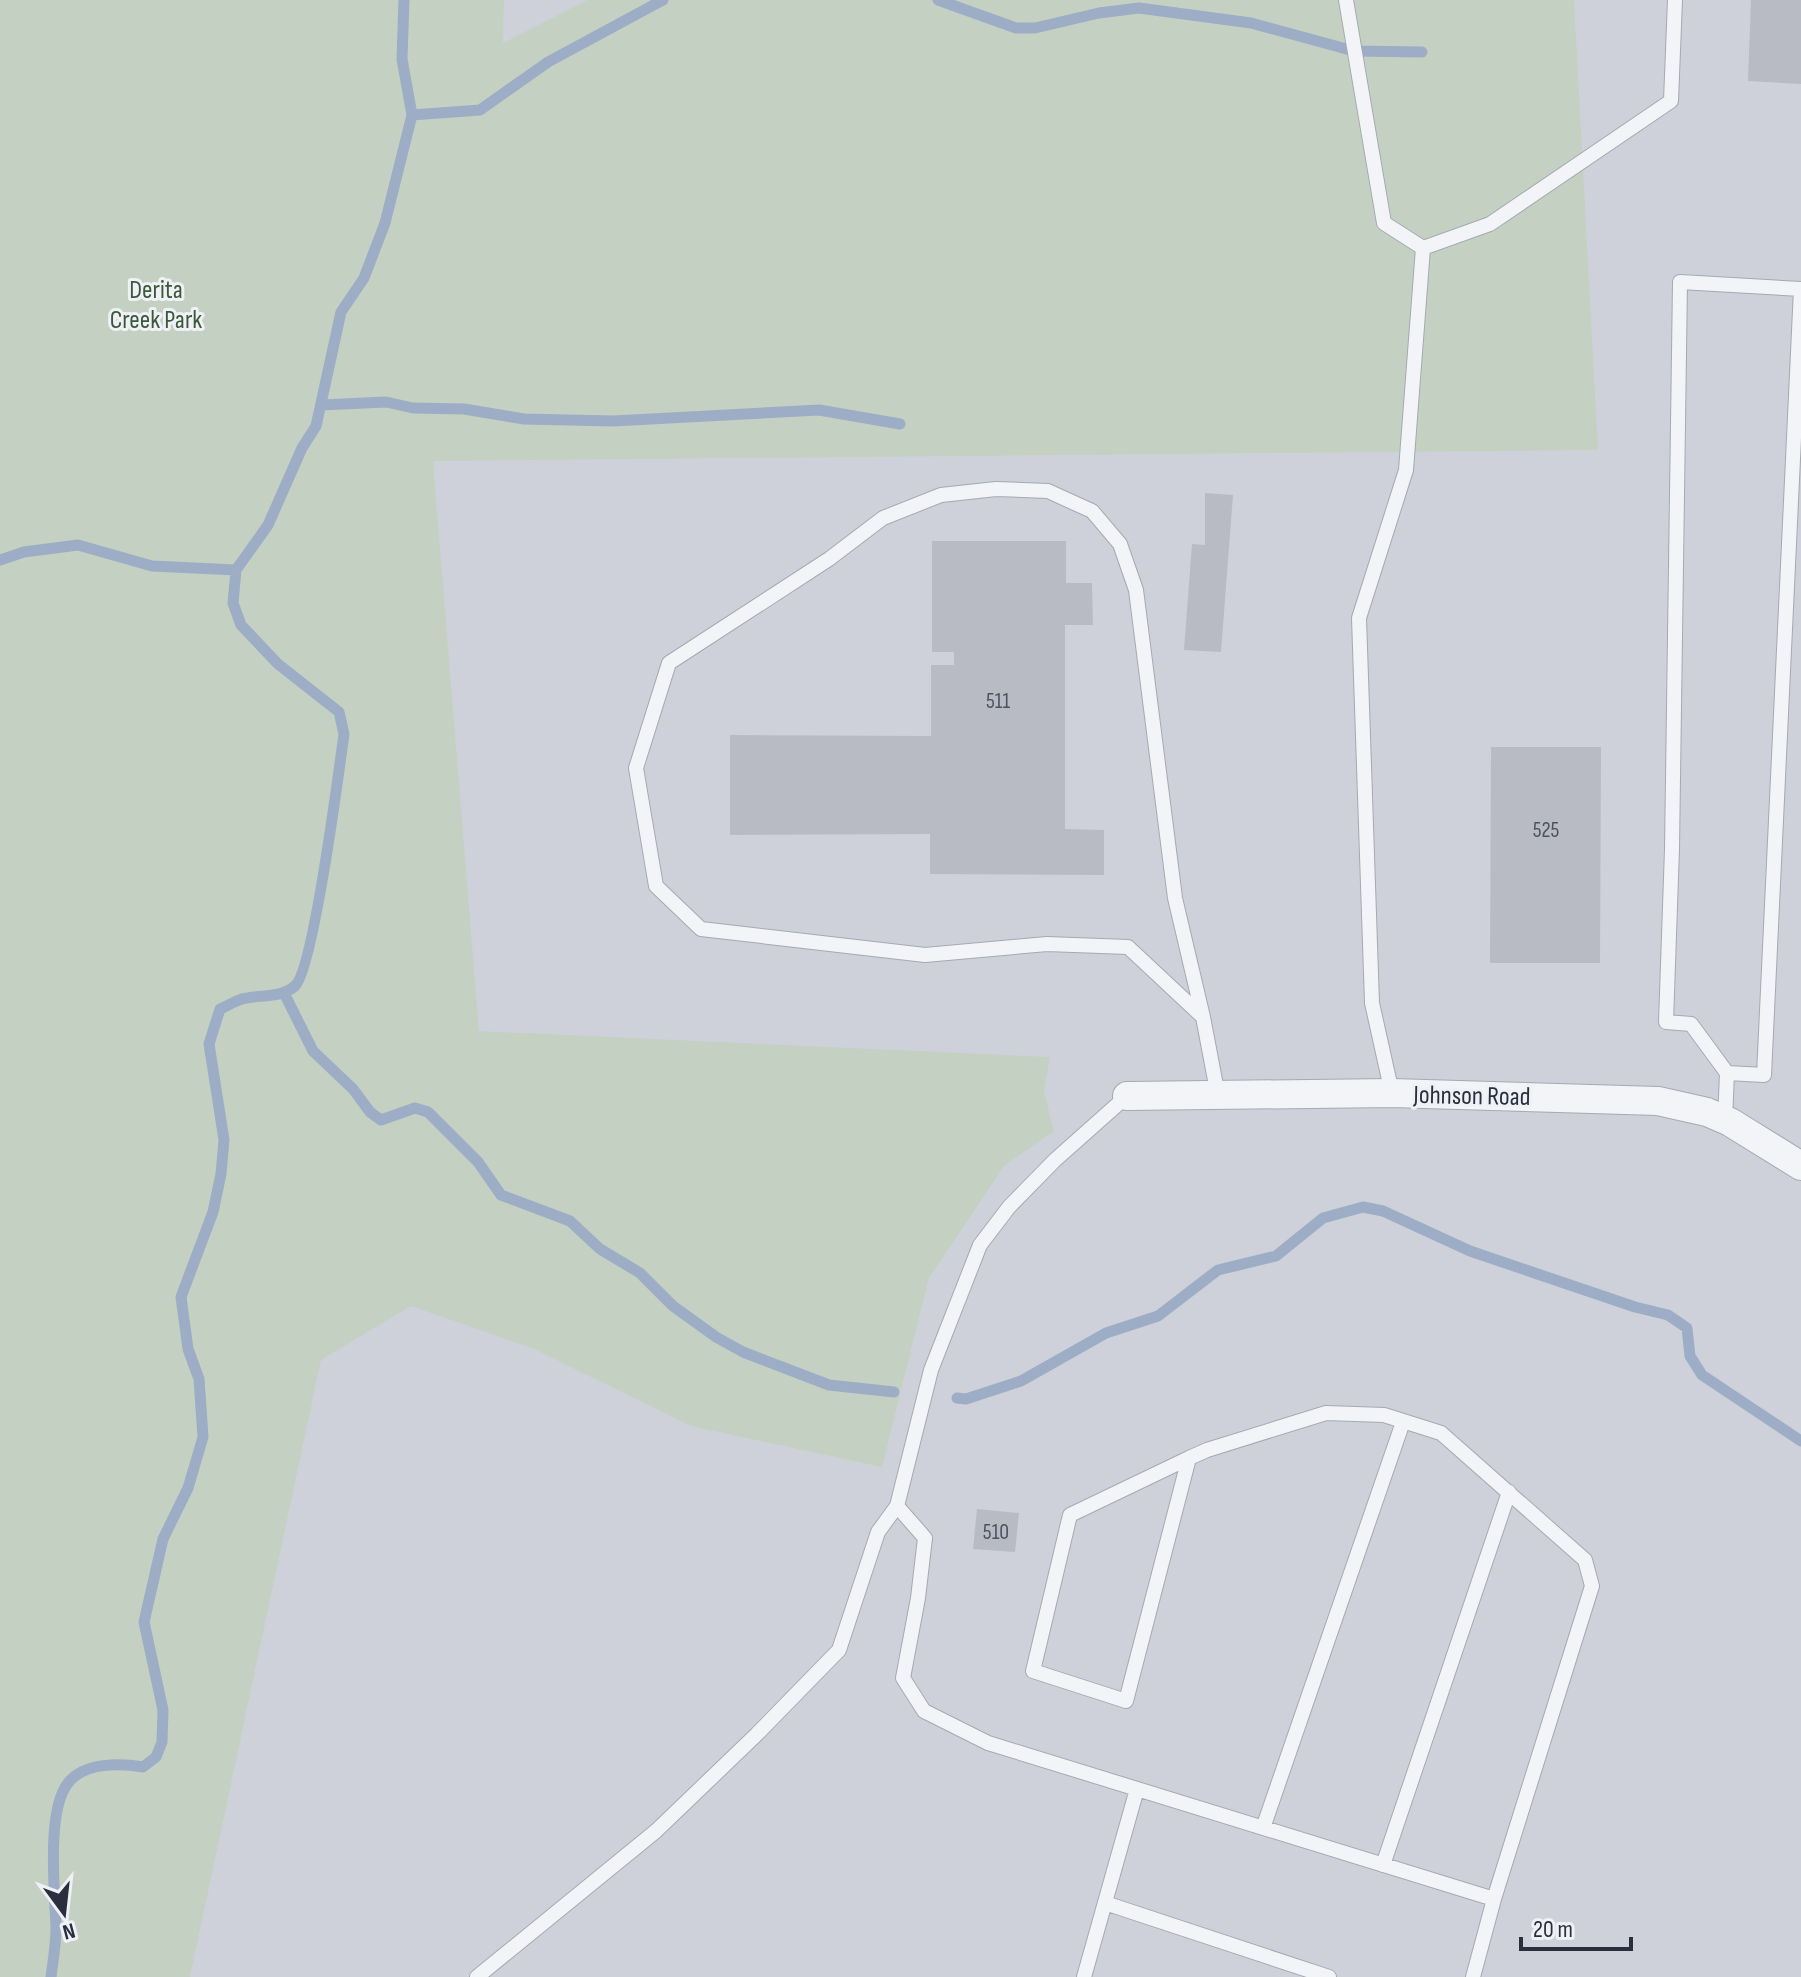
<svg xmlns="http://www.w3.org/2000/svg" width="1801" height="1977" viewBox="0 0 1801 1977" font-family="'Sofia Sans Condensed',sans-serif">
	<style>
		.built { fill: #ced1da }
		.green { fill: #c4d1c2 }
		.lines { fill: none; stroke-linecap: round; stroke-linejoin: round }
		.stream { stroke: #9dadc6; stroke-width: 11 }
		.building { fill: #b8bbc4 }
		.lane-casing { stroke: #a6a9b2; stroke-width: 16 }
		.street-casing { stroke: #a6a9b2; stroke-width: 30 }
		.lane { stroke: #f2f4f7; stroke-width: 14 }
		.street { stroke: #f2f4f7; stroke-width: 28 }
		.labels { text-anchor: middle; stroke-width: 6; stroke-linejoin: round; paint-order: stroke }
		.number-label { font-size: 22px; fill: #4e5260 }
		.park-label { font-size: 26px; fill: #3b5938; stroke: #eff1f6 }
		.street-label { font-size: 26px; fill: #2a2f3e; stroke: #eff1f6 }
	</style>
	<rect width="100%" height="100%" fill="#e0e2e8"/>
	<!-- built -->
	<path class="built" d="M402,0H1801V1977H45L0,1115V439Z"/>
	<!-- green -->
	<path class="green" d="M0,0H504L503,43L587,0H1574L1598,450L433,461L479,1031L1050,1057L1044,1092L1054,1131L1004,1166L929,1278L882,1467L691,1426L534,1349L411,1306L321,1360L190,1977H0Z"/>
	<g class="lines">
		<!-- stream -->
		<path class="stream" d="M938,0L1016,28H1035L1099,13L1139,8L1251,23L1354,51L1422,52
			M412,115L480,110L548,62L663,0
			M321,405L386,402L413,408L464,409L524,419L613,421L819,410L900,424
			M0,560L24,552L78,545L152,566L236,570
			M284,993L313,1051L353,1089L370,1112L381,1120L415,1108L428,1112L478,1162L501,1195L570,1221L600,1249L640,1273L673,1306L716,1337L743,1352L829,1385L894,1392
			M957,1398L966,1399L1021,1381L1106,1333L1158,1316L1218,1270L1276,1256L1323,1218L1363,1207L1383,1211L1470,1251L1635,1307L1668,1315L1687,1328L1690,1356L1702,1375L1801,1441
			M51,1977C53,1961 56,1944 56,1928C55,1893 46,1811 68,1783C84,1762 121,1763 143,1767L156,1757L162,1742L163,1710L144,1622L163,1539L188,1488L203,1437L199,1379L188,1349L181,1297L213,1212L221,1174L224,1140L209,1044L220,1009C227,1006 235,1001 242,999C260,994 280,999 295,986C313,970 339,771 344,734L339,712L278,664L241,625L233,603L236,570L268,525L302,448L316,426L341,312L364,278L385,223L412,115L402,59L404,0"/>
	</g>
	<!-- building -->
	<path class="building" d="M1751,0H1801V84L1748,81Z
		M1205,493L1233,495L1221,652L1184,650L1192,544L1205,545Z
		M932,541H1066V583H1092L1093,625H1065V829L1104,830V875L930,874V834L730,835V735L931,736V665H954V652H932Z
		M1491,747H1601L1600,963H1490Z
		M977,1509L1019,1513L1015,1552L973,1549Z"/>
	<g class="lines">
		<defs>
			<path id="lane" d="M1346,0L1384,223L1423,248
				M1423,248L1490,224L1671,101L1675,0
				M996,489L1048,491L1092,511L1120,544L1136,590L1175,898L1203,1017L1128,947L1047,944L925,955L701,929L656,886L636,768L669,663L829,559L883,518L941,495Z
				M1203,1017L1218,1096
				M1392,1093L1372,1003L1359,618L1406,470L1423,248
				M1127,1096L1055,1160L1009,1207L980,1245L931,1370L897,1506L925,1538L918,1598L903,1678L924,1711L988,1743L1494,1899L1473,1977
				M1725,1120L1727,1073L1764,1075L1801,289L1680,282L1672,849L1666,1022L1691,1024L1727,1073
				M1189,1458L1126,1701L1033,1671L1070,1515L1189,1458L1207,1450L1326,1413L1384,1415L1441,1433L1585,1560L1592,1586L1494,1899
				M1263,1828L1403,1422
				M1383,1865L1509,1492
				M1105,1903L1329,1977
				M477,1977L656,1831L757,1734L839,1650L878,1532L897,1506
				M1084,1977L1137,1789"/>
			<path id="street" d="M1127,1096L1392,1093L1658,1101L1707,1112L1730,1122L1801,1166"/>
		</defs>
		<!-- lane casing -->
		<use href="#lane" class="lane-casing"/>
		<!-- street casing -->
		<use href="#street" class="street-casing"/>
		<!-- lane -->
		<use href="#lane" class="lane"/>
		<!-- street -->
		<use href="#street" class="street"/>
	</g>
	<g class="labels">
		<!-- number labels -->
		<g class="number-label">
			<text x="998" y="708">511</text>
			<text x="1546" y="837">525</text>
			<text x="996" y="1539">510</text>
		</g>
		<!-- park labels -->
		<g class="park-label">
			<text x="156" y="298">Derita<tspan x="156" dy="30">Creek Park</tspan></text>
		</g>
		<!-- street labels -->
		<g class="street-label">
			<text transform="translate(1472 1095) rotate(1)" y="9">Johnson Road</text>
		</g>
	</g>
	<!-- north arrow -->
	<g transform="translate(64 1913) rotate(165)" stroke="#eff1f6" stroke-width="6" paint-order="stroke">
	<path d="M0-6L14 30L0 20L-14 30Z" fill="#2a2f3e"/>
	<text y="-12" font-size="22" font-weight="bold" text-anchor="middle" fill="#2a2f3e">N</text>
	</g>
	<!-- scale -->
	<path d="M1521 1937v12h110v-12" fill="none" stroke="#2a2f3e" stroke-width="4"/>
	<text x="1533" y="1937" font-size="24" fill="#2a2f3e" stroke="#eff1f6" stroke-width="6" paint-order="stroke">20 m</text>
</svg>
